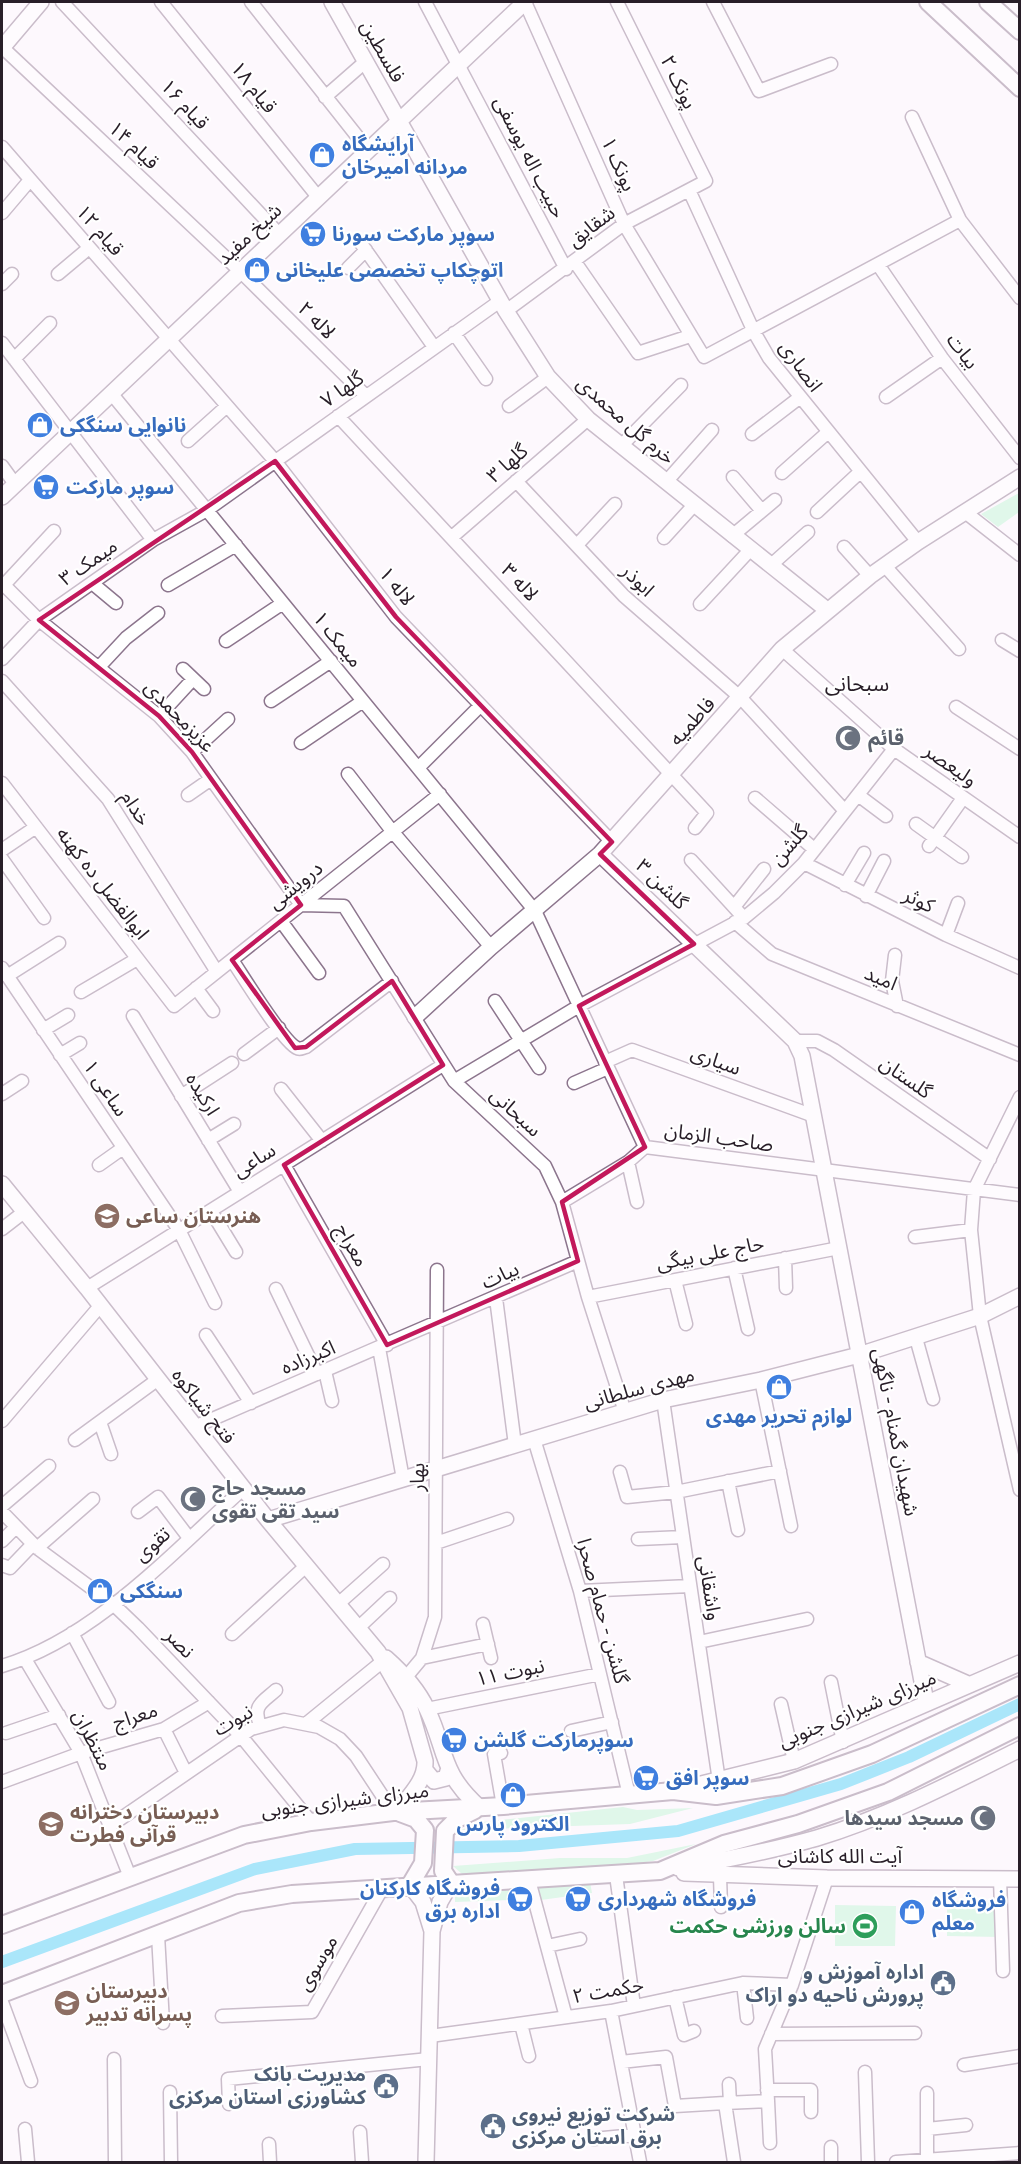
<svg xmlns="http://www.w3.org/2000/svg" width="1021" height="2164" viewBox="0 0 1021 2164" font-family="'Noto Serif','Noto Sans Arabic',serif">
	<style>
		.green { fill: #bcf7d2 }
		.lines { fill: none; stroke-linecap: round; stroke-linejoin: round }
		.canal { stroke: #45d0f7; stroke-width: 12 }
		.minor-casing { stroke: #8c758d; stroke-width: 15 }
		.tertiary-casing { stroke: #8c758d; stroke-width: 18 }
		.secondary-casing { stroke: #8c758d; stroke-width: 20 }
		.minor { stroke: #fff; stroke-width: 12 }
		.tertiary { stroke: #fff; stroke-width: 15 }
		.secondary { stroke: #fff; stroke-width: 16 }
		.marked { fill: none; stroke: #c2185b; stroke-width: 4.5; stroke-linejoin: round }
		.labels { text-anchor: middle; stroke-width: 4.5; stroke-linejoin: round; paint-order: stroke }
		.street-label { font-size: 20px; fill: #281e28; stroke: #fff }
		.shop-label { font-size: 20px; font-weight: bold; fill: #366cbe; stroke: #fff; text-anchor: start }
		.worship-label { font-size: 20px; font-weight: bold; fill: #5b616d; stroke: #fff; text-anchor: start }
		.education-label { font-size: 20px; font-weight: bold; fill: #785e54; stroke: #fff; text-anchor: start }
		.leisure-label { font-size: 20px; font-weight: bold; fill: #27864d; stroke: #fff; text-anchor: end }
		.service-label { font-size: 20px; font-weight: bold; fill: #4e5e75; stroke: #fff; text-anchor: end }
		.neighbourhood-label { font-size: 21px; fill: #281e28; stroke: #fff }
	</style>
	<rect width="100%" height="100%" fill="#fdf8fd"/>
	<!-- green -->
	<path class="green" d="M1019,493V512L998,527L981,514Z
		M623,1807L637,1810L693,1808L630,1824L461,1830L483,1822Z
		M696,1844L653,1861L626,1865L462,1874L453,1866L560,1858H627Z
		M590,1882L592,1893L541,1900L538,1887Z
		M510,1886L513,1900L455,1902V1890Z
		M947,1901H1000L999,1937L947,1936Z
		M835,1905L896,1906L895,1946H835Z"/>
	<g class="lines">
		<!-- canal -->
		<path class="canal" d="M2,1962L255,1869L355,1849L519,1846L678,1831L841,1784L909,1757L1020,1704"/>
		<defs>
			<path id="minor" d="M62,2L279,234
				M161,2L318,197
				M251,2L368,150
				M425,2L566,269
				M525,2L624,224L704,357L960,220
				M713,2L759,91L831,64
				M2,47L240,271L366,396
				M325,97L365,62
				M912,117L960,220L1020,298
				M2,147L275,461L396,617L612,842
				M689,190L754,332L769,358L918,542
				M2,213L30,180
				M360,242L434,347
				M575,262L638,353L690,336
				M879,266L942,358L1020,458
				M348,268L366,250
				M58,274L89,248
				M2,284L12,274
				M506,311L624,224L706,181L617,2
				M454,333L486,379
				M2,343L153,540
				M14,359L50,323
				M111,393L535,911L645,1147
				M886,397L942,358
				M509,406L548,377
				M338,416L707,813L695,828
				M752,434L799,398
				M188,441L227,406
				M621,446L681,385
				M2,466L15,484
				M782,473L827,433
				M733,477L762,511
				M516,481L624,596L741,698L845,811
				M666,482L712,430
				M817,512L860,472
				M965,512L1020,555
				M732,536L775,500
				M452,537L588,419
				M664,538L694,505
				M577,545L615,504
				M844,547L870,576
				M770,566L808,532
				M885,566L959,649
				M2,583L39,620L159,716L192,752L301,905L344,906L454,1081L545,1166L562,1202L588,1297L625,1412
				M92,583L116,603
				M4,585L54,531
				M168,585L236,545
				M700,604L750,550
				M1002,640L1020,651
				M226,641L283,603
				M782,649L894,749L1020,837
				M2,659L39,620L153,540L207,510L500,301
				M99,667L126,638L158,613
				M183,669L204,689
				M2,681L108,799L217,972
				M271,701L331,661
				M956,707L1020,749
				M159,716L193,679
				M301,743L363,701
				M192,752L228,719
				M422,764L480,706
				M348,774L392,831L491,947
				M2,783L174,1006L440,794
				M188,795L211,779
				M858,795L886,816
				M755,798L814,849
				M916,824L962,857
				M929,846L963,798
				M2,850L36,827
				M2,859L44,918
				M691,860L744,918
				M804,863L946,935L1020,968
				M845,885L864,853
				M866,896L884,861
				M734,907L764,869
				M281,921L319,973
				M735,922L772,954L1020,1055
				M946,935L958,903
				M895,955L892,981L897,1006
				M232,960C243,976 283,1042 297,1048C300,1050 302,1048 306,1047L392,981
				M2,968L179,1230L215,1303
				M7,976L59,943
				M196,988L213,1011
				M81,992L137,959
				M495,1001L539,1068
				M133,1016L240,1192
				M43,1030L68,1015
				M795,1041H817L834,1050L990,1159
				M244,1054L279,1028
				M60,1055L80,1043
				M605,1062L632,1050L814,1116
				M454,1081L579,1006L744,918L774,893L804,863L894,749
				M574,1083L608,1068
				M281,1089L322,1141
				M2,1094L22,1081
				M181,1096L232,1063
				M1020,1097L974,1190L971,1230L980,1316L1020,1490
				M208,1140L234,1124
				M645,1147L1020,1195
				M628,1162L637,1202
				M99,1165L123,1148
				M284,1165L387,1345
				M562,1202L628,1162L645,1147
				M211,1211L236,1252
				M2,1229L24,1212
				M915,1237L971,1230
				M785,1258L786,1288
				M734,1268L748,1329
				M675,1280L686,1324
				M87,1288L443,1065
				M276,1289L317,1374
				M588,1297L839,1248
				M496,1298L515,1445
				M206,1335L251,1403
				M916,1338L933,1399
				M379,1348L403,1479
				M325,1371L332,1401
				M761,1380L791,1526
				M663,1400L719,1781
				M2,1421L100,1306
				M100,1422L111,1454
				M194,1427L578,1261
				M534,1439L580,1591L629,1795
				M75,1440L157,1380
				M620,1472L627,1497L676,1492L780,1471
				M728,1481L738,1530
				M2,1506L49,1466
				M2,1512L37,1548L113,1604L138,1628L241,1736L311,1822
				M138,1512L158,1497L189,1538
				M638,1539L683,1537
				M2,1541L16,1527
				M436,1543L507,1519
				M37,1548L93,1499
				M2,1565L10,1568L33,1544
				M580,1591L690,1586
				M338,1604L383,1564
				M483,1624L491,1658
				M358,1628L390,1598
				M72,1633L109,1702
				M232,1634L306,1566
				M699,1642L807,1619
				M422,1658L488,1644
				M25,1659L81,1753L130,1877
				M2,1666C94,1639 173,1552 243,1489
				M407,1676L422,1658L435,1617L437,1270
				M831,1682L843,1742
				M781,1704L794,1761
				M427,1709L600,1674
				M307,1723L383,1661
				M260,1725C252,1705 263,1702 276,1690
				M164,1729L186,1773
				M571,1731L612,1722
				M6,1733L59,1715
				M501,1753L494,1754L503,1806
				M2,1782L81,1753L164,1729L209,1702
				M110,1826L251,1729L284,1720L319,1727L340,1739L356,1756L393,1812
				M616,1875L634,2006
				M720,1876L721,1907
				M1000,1878L1003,1971
				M529,1880L566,2017
				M158,1935L163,2023
				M547,1946L580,1939
				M743,1983L747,2018
				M675,1997L684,2035L694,2031
				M2,2002L31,2081
				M611,2011L640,2162
				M222,2016L312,2012L383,1887
				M521,2024L529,2056
				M771,2034L915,2033
				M430,2036L611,2011L743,1983L792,1985
				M114,2059L115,2162
				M621,2062L666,2057L675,2106L725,2103L734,2162
				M964,2065L1020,2056
				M865,2072L868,2162
				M729,2084L730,2103
				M767,2090H811V2112
				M170,2092L171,2162
				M927,2093V2160
				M768,2101L770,2143
				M725,2103L768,2101L765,2049L792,1985L827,1878
				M229,2104L228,2079L429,2059
				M25,2129L28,2162
				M927,2129L966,2125
				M360,2132L362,2162
				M593,2139L635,2135
				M269,2144L270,2162
				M831,2147V2162
				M896,2162L1020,2153"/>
			<path id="tertiary" d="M332,2L506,311L548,377L588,419L827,610
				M2,48L41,2
				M2,497L525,2
				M600,854L795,1041L802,1056L926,1702
				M415,1017L491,947L600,854L782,649L870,576L918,542L1020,477
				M2,1184L87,1288L268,1520L378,1652L410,1708L425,1761C426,1781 408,1797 397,1812
				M268,1520L663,1400L761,1380L859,1355L980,1316L1020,1296
				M386,1658C403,1673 417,1688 427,1709C447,1751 440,1772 479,1807
				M918,1662L968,1684
				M425,1770L434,1781L446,1778L448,1771
				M677,1790L794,1761L1020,1663
				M678,1868C725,1860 771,1851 817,1838C887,1817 954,1782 1020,1749
				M684,1873L827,1878L1020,1879
				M410,1885L423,1902L432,1931
				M426,2162L432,1931L440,1902L451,1883"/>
			<path id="secondary" d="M928,2L1020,88
				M988,2L1020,31
				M400,1813L416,1819L425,1830L423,1863L410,1885
				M451,1883L443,1871L445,1831L457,1819L475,1810
				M2,1925L244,1835L311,1822L393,1812L503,1806L673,1791L716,1796L782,1786L872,1754L1020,1685
				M2,1994L239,1903L292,1894L660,1871L724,1844L798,1824L888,1792L1020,1726"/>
		</defs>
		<!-- minor casing -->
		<use href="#minor" class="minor-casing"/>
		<!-- tertiary casing -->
		<use href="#tertiary" class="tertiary-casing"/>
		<!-- secondary casing -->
		<use href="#secondary" class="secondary-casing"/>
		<!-- minor -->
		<use href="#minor" class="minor"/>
		<!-- tertiary -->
		<use href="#tertiary" class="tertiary"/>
		<!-- secondary -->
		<use href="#secondary" class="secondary"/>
	</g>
	<!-- marked area -->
	<path d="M0 0H1021V2164H0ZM275,461L396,617L612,842L600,854L694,944L579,1006L645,1147L562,1202L578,1261L387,1345L284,1165L443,1065L392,981L306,1047L295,1048L232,960L301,905L192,752L159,716L39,620Z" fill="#fdf8fd" fill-opacity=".55" fill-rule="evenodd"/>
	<path class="marked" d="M275,461L396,617L612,842L600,854L694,944L579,1006L645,1147L562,1202L578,1261L387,1345L284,1165L443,1065L392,981L306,1047L295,1048L232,960L301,905L192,752L159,716L39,620Z"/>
	<!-- icons -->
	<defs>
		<symbol id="shop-disc" viewBox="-11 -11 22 22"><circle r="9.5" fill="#3f7fe0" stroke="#fff"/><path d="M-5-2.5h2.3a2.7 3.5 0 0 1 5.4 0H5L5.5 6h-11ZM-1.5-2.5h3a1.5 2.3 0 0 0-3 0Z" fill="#fff"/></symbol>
		<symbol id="supermarket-disc" viewBox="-11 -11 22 22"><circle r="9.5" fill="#3f7fe0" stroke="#fff"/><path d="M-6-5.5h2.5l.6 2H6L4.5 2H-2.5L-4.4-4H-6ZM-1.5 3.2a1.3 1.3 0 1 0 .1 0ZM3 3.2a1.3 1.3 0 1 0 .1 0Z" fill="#fff"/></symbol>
		<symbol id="mosque-disc" viewBox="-11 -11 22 22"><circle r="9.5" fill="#6b7280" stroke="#fff"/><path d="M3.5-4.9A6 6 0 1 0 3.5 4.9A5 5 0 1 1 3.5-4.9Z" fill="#fff"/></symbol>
		<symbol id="school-disc" viewBox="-11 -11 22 22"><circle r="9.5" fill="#8d6e63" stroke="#fff"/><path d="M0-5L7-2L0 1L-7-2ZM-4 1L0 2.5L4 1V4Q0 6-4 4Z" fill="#fff"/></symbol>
		<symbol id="stadium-disc" viewBox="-11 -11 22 22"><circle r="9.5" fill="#2e9e5b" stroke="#fff"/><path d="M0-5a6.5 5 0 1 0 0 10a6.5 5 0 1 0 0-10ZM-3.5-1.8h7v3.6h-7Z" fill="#fff"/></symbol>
		<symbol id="civic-disc" viewBox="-11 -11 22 22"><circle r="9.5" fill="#5c6f8a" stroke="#fff"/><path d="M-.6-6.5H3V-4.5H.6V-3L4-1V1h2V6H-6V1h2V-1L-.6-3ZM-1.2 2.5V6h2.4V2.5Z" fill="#fff"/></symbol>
	</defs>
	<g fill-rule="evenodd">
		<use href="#shop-disc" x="307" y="140" width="30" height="30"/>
		<use href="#supermarket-disc" x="298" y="219" width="30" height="30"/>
		<use href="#shop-disc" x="242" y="255" width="30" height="30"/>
		<use href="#shop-disc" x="25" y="410" width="30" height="30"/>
		<use href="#supermarket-disc" x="31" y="472" width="30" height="30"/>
		<use href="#mosque-disc" x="833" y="723" width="30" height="30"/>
		<use href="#school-disc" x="92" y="1201" width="30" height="30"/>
		<use href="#shop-disc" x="764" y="1372" width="30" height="30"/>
		<use href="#mosque-disc" x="178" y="1484" width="30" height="30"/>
		<use href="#shop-disc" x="85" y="1576" width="30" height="30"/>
		<use href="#supermarket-disc" x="439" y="1725" width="30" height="30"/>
		<use href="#supermarket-disc" x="631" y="1763" width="30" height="30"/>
		<use href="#shop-disc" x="498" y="1780" width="30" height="30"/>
		<use href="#mosque-disc" x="968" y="1803" width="30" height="30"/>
		<use href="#school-disc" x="36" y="1809" width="30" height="30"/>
		<use href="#supermarket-disc" x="505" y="1884" width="30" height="30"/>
		<use href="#supermarket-disc" x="563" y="1884" width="30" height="30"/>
		<use href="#shop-disc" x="897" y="1897" width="30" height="30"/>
		<use href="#stadium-disc" x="850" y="1911" width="30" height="30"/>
		<use href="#civic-disc" x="928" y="1968" width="30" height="30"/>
		<use href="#school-disc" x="52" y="1988" width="30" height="30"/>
		<use href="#civic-disc" x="371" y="2071" width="30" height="30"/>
		<use href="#civic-disc" x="478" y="2111" width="30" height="30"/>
	</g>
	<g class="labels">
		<!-- street labels -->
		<g class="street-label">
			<text transform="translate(383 51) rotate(60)" y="7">فلسطین</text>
			<text transform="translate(679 82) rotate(64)" y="7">پونک ۲</text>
			<text transform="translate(254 87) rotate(51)" y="7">قیام ۱۸</text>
			<text transform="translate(185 104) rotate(47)" y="7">قیام ۱۶</text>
			<text transform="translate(134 145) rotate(43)" y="7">قیام ۱۴</text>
			<text transform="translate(530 157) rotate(63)" y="7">حبیب اله یوسفی</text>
			<text transform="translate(619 164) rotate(66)" y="7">پونک ۱</text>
			<text transform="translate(591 226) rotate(-37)" y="7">شقایق</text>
			<text transform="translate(100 230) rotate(49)" y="7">قیام ۱۲</text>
			<text transform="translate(249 234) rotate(-43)" y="7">شیخ مفید</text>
			<text transform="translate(317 320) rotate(45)" y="7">لاله ۲</text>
			<text transform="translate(963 351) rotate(53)" y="7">بیات</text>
			<text transform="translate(801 366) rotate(54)" y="7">انصاری</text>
			<text transform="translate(342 389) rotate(-35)" y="7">گلها ۷</text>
			<text transform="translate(626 420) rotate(41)" y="7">خرم گل محمدی</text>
			<text transform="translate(507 463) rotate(-41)" y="7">گلها ۳</text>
			<text transform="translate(88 562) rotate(-35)" y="7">میمک ۳</text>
			<text transform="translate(638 580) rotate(44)" y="7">ابوذر</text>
			<text transform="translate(520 582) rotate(47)" y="7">لاله ۳</text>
			<text transform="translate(397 586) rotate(51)" y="7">لاله ۱</text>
			<text transform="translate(338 639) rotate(51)" y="7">میمک ۱</text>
			<text transform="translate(180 716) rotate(46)" y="7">عزیزمحمدی</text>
			<text transform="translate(692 721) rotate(-48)" y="7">فاطمیه</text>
			<text transform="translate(951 765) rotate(35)" y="7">ولیعصر</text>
			<text transform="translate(136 808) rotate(57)" y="7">خدام</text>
			<text transform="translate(789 845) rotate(-49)" y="7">گلشن</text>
			<text transform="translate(103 883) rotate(52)" y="7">ابوالفضل ده کهنه</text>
			<text transform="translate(662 884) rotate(44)" y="7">گلشن ۳</text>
			<text transform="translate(295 885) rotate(-39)" y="7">درویشی</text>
			<text transform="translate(919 900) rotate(26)" y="7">کوثر</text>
			<text transform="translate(881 978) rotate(23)" y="7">امید</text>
			<text transform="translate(716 1060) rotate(20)" y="7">سیاری</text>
			<text transform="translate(906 1077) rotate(35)" y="7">گلستان</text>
			<text transform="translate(106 1088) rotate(56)" y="7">ساعی ۱</text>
			<text transform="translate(203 1094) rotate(59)" y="7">ارکیده</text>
			<text transform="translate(516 1112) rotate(43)" y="7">سبحانی</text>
			<text transform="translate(719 1137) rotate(8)" y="7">صاحب الزمان</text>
			<text transform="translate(254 1160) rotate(-32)" y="7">ساعی</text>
			<text transform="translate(352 1245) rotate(60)" y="7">معراج</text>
			<text transform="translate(710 1253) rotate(-11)" y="7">حاج علی بیگی</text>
			<text transform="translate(500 1275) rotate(-24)" y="7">بیات</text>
			<text transform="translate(308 1357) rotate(-23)" y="7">اکبرزاده</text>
			<text transform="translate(639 1388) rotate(-15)" y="7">مهدی سلطانی</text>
			<text transform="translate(204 1406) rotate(52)" y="7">فتح شیاکوه</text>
			<text transform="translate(896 1432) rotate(79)" y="7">شهیدان گمنام - ناگهی</text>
			<text transform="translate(417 1477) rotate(-89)" y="7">بهار</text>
			<text transform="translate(152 1544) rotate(-42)" y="7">تقوی</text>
			<text transform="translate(710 1588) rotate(81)" y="7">واشقانی</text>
			<text transform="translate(603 1611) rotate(75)" y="7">گلشن - حمام صحرا</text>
			<text transform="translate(180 1643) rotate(46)" y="7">نصر</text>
			<text transform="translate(510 1672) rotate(-12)" y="7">نبوت ۱۱</text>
			<text transform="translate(857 1709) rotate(-23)" y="7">میرزای شیرازی جنوبی</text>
			<text transform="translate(135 1716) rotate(-18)" y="7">معراج</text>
			<text transform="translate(233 1720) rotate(-30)" y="7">نبوت</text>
			<text transform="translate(93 1740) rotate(63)" y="7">منتظران</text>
			<text transform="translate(345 1800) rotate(-7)" y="7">میرزای شیرازی جنوبی</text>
			<text x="840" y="1863">آیت الله کاشانی</text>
			<text transform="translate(317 1963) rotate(-60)" y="7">موسوی</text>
			<text transform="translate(608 1990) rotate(-10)" y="7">حکمت ۲</text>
		</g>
		<!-- shop labels -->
		<g class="shop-label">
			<text x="342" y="151">آرایشگاه<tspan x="342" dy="23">مردانه امیرخان</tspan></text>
			<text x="332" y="241">سوپر مارکت سورنا</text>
			<text x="276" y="277">اتوچکاپ تخصصی علیخانی</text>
			<text x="60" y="432">نانوایی سنگکی</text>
			<text x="66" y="494">سوپر مارکت</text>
			<text x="779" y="1423" text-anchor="middle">لوازم تحریر مهدی</text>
			<text x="120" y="1598">سنگکی</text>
			<text x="474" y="1747">سوپرمارکت گلشن</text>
			<text x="666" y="1785">سوپر افق</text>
			<text x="513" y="1831" text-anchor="middle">الکترود پارس</text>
			<text x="500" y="1895" text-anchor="end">فروشگاه کارکنان<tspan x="500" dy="23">اداره برق</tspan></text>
			<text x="598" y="1906">فروشگاه شهرداری</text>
			<text x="932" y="1907">فروشگاه<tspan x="932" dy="23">معلم</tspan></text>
		</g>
		<!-- worship labels -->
		<g class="worship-label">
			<text x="868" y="745">قائم</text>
			<text x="212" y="1495">مسجد حاج<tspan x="212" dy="23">سید تقی تقوی</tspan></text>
			<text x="964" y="1825" text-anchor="end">مسجد سیدها</text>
		</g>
		<!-- education labels -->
		<g class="education-label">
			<text x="126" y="1223">هنرستان ساعی</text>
			<text x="70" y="1819">دبیرستان دخترانه<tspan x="70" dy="23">قرآنی فطرت</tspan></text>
			<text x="86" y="1998">دبیرستان<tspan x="86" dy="23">پسرانه تدبیر</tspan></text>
		</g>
		<!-- leisure labels -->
		<g class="leisure-label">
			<text x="846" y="1933">سالن ورزشی حکمت</text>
		</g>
		<!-- service labels -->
		<g class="service-label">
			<text x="924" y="1979">اداره آموزش و<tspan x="924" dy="23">پرورش ناحیه دو اراک</tspan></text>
			<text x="366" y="2081">مدیریت بانک<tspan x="366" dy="23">کشاورزی استان مرکزی</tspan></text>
			<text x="512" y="2121" text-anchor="start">شرکت توزیع نیروی<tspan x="512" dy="23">برق استان مرکزی</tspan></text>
		</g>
		<!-- neighbourhood labels -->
		<g class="neighbourhood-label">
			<text x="857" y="691">سبحانی</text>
		</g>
	</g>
	<!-- border -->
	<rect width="1021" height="2164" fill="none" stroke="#281e28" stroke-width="6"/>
</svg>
